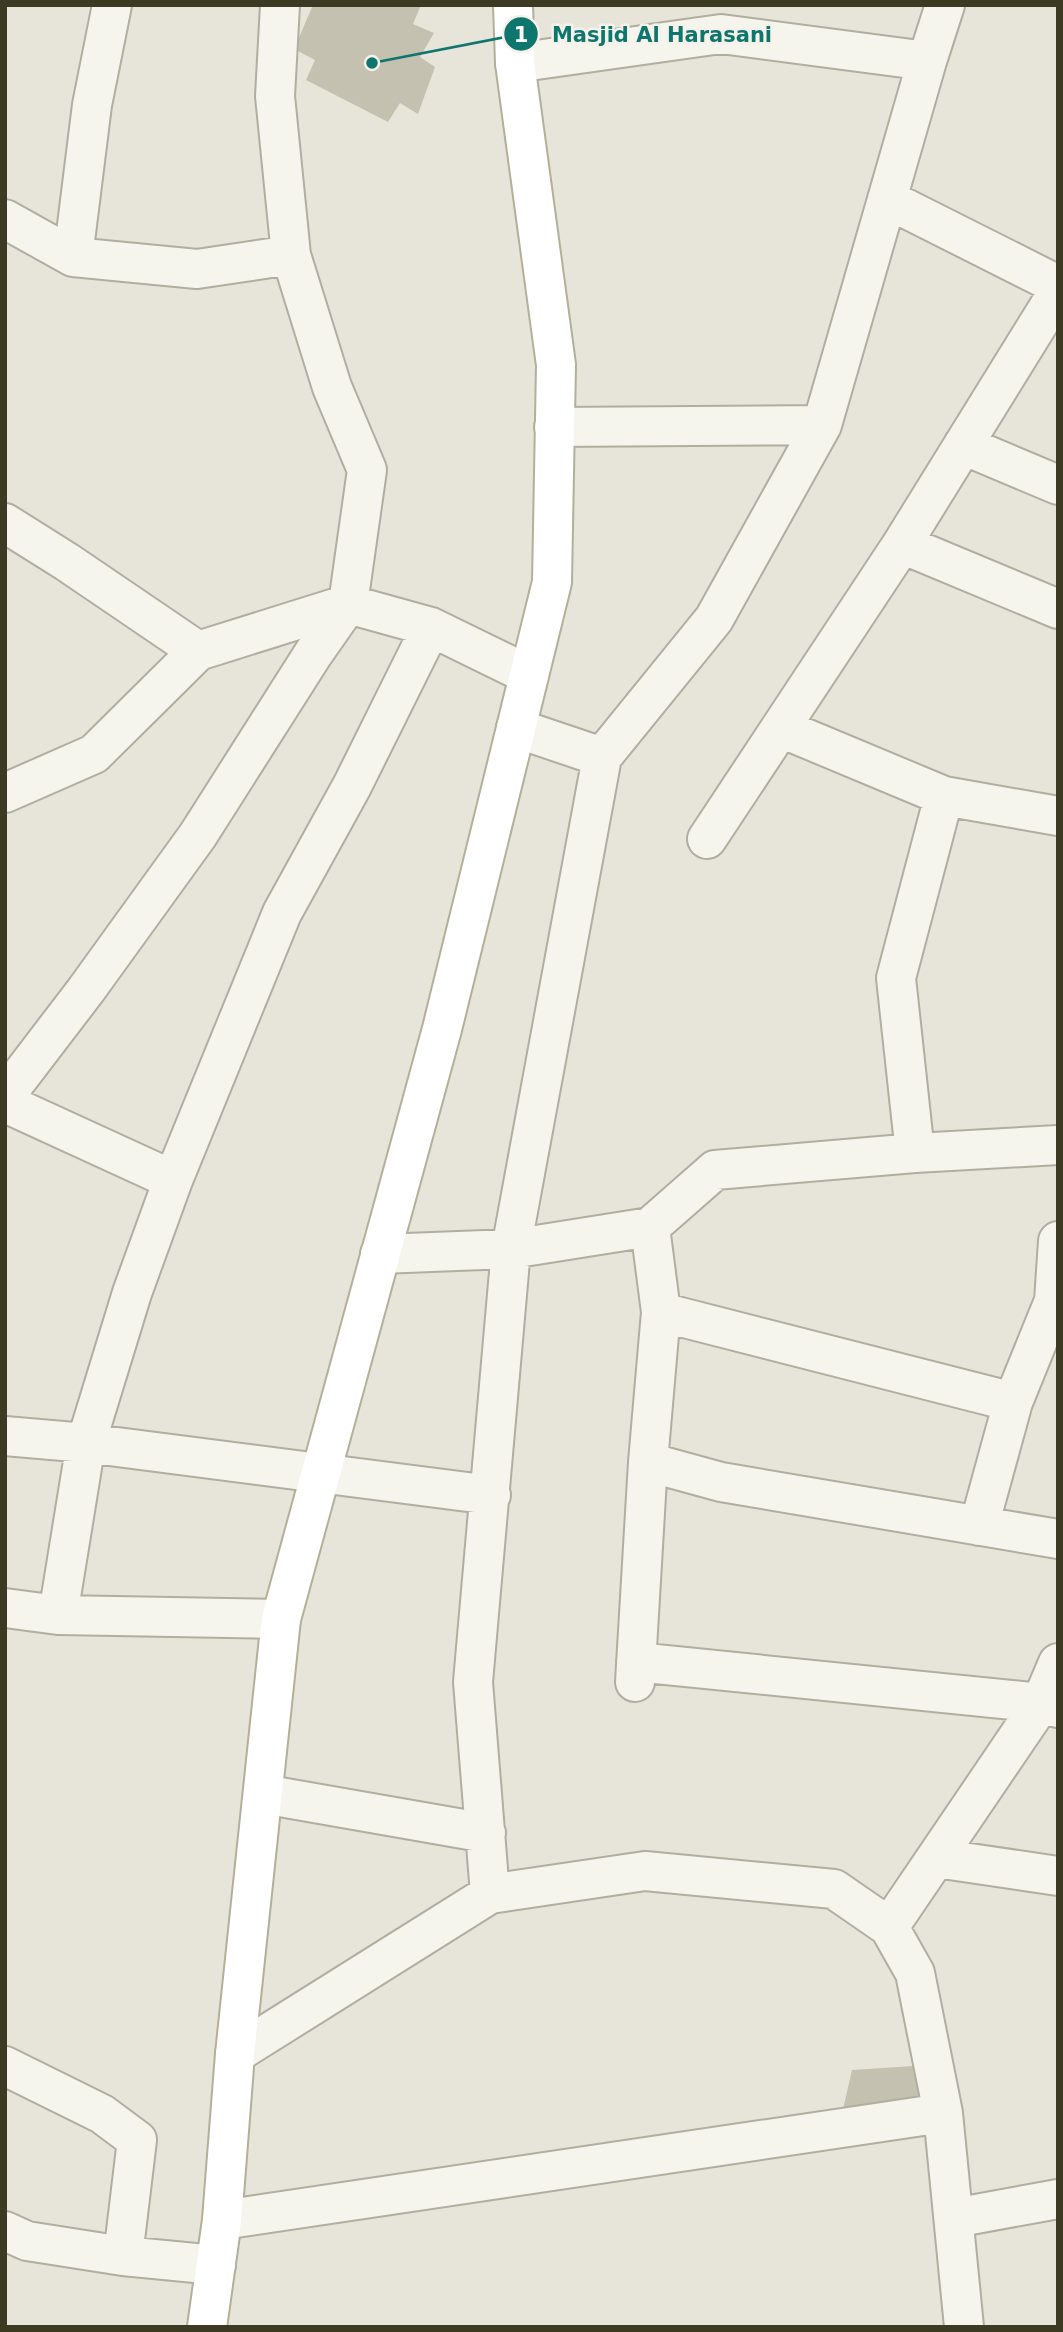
<svg xmlns="http://www.w3.org/2000/svg" width="1063" height="2332" viewBox="0 0 1063 2332" font-family="'DejaVu Sans',sans-serif">
	<style>
		.building { fill: #c4c1b1 }
		.lines { fill: none; stroke-linecap: round; stroke-linejoin: round }
		.minor-casing { stroke: #b1ae9f; stroke-width: 42 }
		.major-casing { stroke: #b3af99; stroke-width: 42 }
		.minor { stroke: #f5f4ed; stroke-width: 38 }
		.major { stroke: #fff; stroke-width: 38 }
		.leader { fill: none; stroke: #0f766e; stroke-width: 2.5 }
		.callout-dot { fill: #0f766e; stroke: #f4f2e9; stroke-width: 2.5 }
		.mark-label { font-size: 21px; text-anchor: middle; font-weight: bold; fill: #fff }
		.callout-label { font-size: 21px; text-anchor: middle; font-weight: bold; fill: #0f766e; stroke: #f4f2e9; stroke-width: 5; stroke-linejoin: round; paint-order: stroke }
	</style>
	<rect width="100%" height="100%" fill="#e7e5da"/>
	<!-- building -->
	<path class="building" d="M313,5H421L413,24L434,33L420,57L435,67L418,114L400,103L388,122L306,80L315,60L294,49Z
		M913,2066L920,2101L841,2118L852,2070Z"/>
	<g class="lines">
		<defs>
			<path id="minor" d="M515,63L721,34L927,61
				M887,199L1058,285
				M5,219L73,257L197,269L291,255
				M73,257L92,105L112,5
				M554,427L822,425
				M963,445L1058,485
				M5,523L67,562L198,651
				M902,544L1058,609
				M516,728L602,757
				M781,728L944,796L1058,816
				M5,793L94,754L198,651L348,604L431,627L529,675
				M707,839L902,544L1058,292
				M5,1096L86,990L198,835L313,654L348,604L367,470L332,387L291,255L275,96L280,5
				M5,1103L173,1180
				M915,1153L896,978L944,796
				M380,1254L511,1249L650,1227L715,1170L915,1153L1058,1145
				M661,1312L1013,1402
				M5,1436L86,1443L491,1495
				M648,1462L721,1482L1058,1539
				M979,1526L1013,1402L1054,1301L1058,1241
				M5,1608L58,1615L281,1619
				M58,1615L86,1443L132,1293L173,1180L282,913L352,786L431,627
				M636,1662L1041,1703L1058,1708
				M635,1682L648,1462L661,1312L650,1227
				M263,1794L486,1833
				M936,1858L1058,1876
				M490,1894L473,1682L511,1249L602,757L714,619L822,425L927,61L945,5
				M889,1927L1041,1703L1058,1663
				M235,2054L490,1894L645,1871L834,1889L889,1927L915,1973L943,2113L964,2327
				M5,2066L102,2114L137,2140L123,2256
				M954,2218L1058,2199
				M222,2220L943,2113
				M5,2231L27,2241L123,2256L216,2265"/>
			<path id="major" d="M207,2327L222,2220L235,2054L281,1619L442,1029L552,582L556,365L515,63L513,5"/>
		</defs>
		<!-- minor casing -->
		<use href="#minor" class="minor-casing"/>
		<!-- major casing -->
		<use href="#major" class="major-casing"/>
		<!-- minor -->
		<use href="#minor" class="minor"/>
		<!-- major -->
		<use href="#major" class="major"/>
	</g>
	<!-- callouts -->
	<path class="leader" d="M372 63L521 34"/>
	<g class="callout-dot">
		<circle cx="372" cy="63" r="7"/>
		<circle cx="521" cy="34" r="18"/>
	</g>
	<g class="mark-label">
		<text x="521" y="42">1</text>
	</g>
	<g class="callout-label">
		<text x="662" y="42">Masjid Al Harasani</text>
	</g>
	<!-- border -->
	<rect width="1063" height="2332" fill="none" stroke="#3d3a23" stroke-width="14"/>
</svg>
